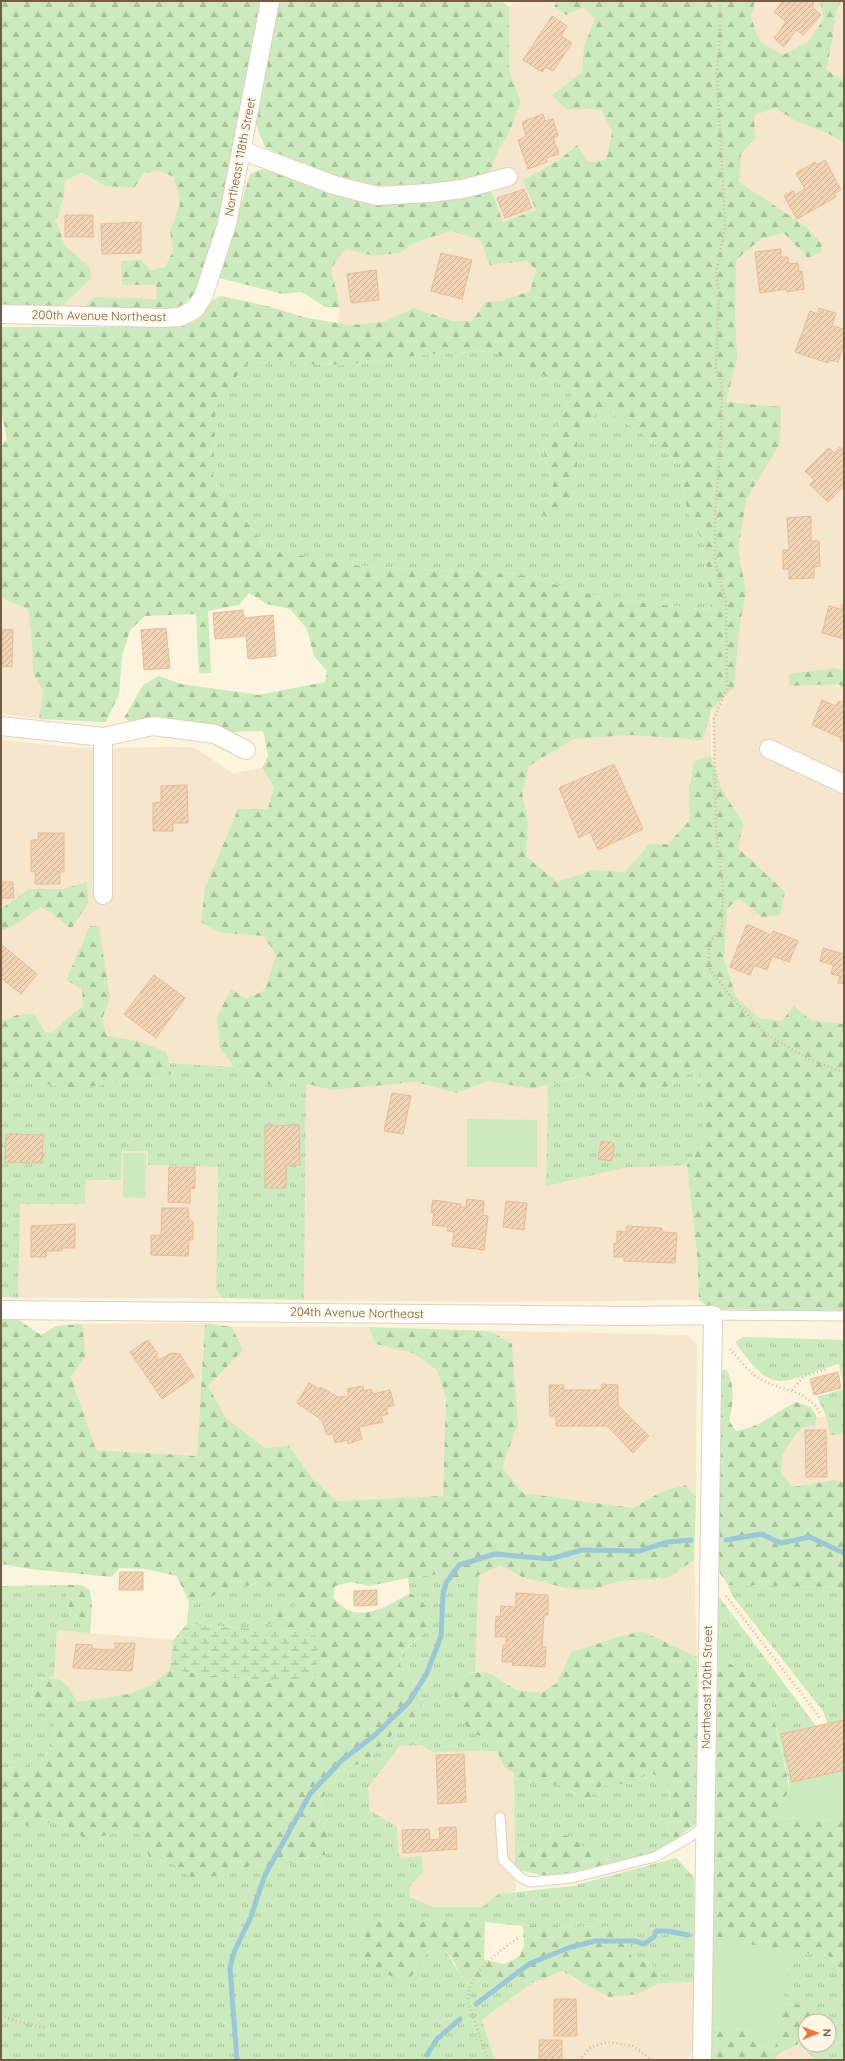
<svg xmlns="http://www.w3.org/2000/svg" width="845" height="2061" viewBox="0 0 845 2061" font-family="Quicksand,sans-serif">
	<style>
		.residential { fill: #f5e6cd }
		.grass { fill: url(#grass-tufts) }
		.forest { fill: url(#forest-firs); fill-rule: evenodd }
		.wetland { fill: url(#wetland-marsh) }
		.green { fill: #cbeabd }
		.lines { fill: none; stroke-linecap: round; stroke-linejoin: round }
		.stream { stroke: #99c9d9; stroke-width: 5 }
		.building { fill: url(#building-hatch); stroke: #e7bc95 }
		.service-casing { stroke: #e1d0ba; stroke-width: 11 }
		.minor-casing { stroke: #e1d0ba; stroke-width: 20 }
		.path { stroke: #d8b799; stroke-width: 2.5; stroke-dasharray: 1 3; stroke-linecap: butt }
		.service { stroke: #fff; stroke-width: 9 }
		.minor { stroke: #fff; stroke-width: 18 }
		.labels { text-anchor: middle; stroke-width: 4; stroke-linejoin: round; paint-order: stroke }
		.street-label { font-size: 12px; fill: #745b46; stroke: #fff7e5 }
	</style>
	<defs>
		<pattern id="grass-tufts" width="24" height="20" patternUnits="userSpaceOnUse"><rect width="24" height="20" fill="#cbeabd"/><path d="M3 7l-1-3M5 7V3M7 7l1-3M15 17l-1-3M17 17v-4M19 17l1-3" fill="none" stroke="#a9c19b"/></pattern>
		<pattern id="forest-firs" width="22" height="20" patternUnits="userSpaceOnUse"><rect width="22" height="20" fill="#cbeabd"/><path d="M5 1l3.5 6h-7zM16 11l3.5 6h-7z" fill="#a9c19b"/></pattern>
		<pattern id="wetland-marsh" width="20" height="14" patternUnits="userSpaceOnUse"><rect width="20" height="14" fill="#cbeabd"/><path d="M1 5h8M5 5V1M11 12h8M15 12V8" fill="none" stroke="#a9c19b"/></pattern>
		<pattern id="building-hatch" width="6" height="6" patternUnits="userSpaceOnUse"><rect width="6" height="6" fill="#f3d4b5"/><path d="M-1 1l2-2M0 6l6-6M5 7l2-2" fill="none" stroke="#c9af95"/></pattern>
	</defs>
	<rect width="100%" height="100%" fill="#fdf4de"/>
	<!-- residential -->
	<path class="residential" d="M520,1H558L554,6L566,15L585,7L595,19L584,46L582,72L567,109H601L612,132L606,160L588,162L577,145L558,161L524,180L536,210L503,222L488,176L499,149L509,133L521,102L509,71V7Z
		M712,1H844V1312L712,1307L713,1068Z
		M160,171L174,177L180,204L170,231L173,251L165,267L151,270L141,260L121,261L156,285L157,300L96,297L81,310L62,306L92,278L89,266L65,246L56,221L64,196L65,181L82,172L105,186L134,188L144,173Z
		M451,231L480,240L490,265L527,261L536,270L530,291L501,301L486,302L472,321H454L414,308L383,322L350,325L338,323L340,307L331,268L346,249L375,256L399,253L418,241Z
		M1,598L28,609L32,641L33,673L43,691L39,719L1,713Z
		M711,710V756L694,761L689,789L690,820L668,844H649L625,872L593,870L557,883L526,856L528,822L522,792L529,766L574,739L629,735L660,737Z
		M1,740L78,748L193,747L233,773L262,768L274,787L268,810L221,933L264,936L276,955L265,990L246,999L220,1048L234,1067L1,1051Z
		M488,1081L532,1089L548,1085L546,1186L624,1168L687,1165L697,1254L699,1300L489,1302L304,1300L306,1083L332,1090L415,1082L457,1093Z
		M122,1151H148V1165L218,1167L216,1289L222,1298H18L20,1203L85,1204L86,1180Z
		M205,1323L197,1456L96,1450L71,1377L86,1355L82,1324Z
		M232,1327H368L376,1344L413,1353L437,1370L446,1398L443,1497L337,1501L311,1477L289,1446L265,1448L226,1418L208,1386L243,1350Z
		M490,1331L687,1335L697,1345L696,1497L685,1485L661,1492L633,1508L523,1493L502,1467L518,1424L512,1344Z
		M826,1416L830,1435L844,1434V1483L834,1481L792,1487L781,1474L782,1456L802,1428L815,1425L817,1417Z
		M694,1560L697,1657L642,1631L618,1637L571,1652L557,1684L541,1693L516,1690L488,1672H475L479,1575L501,1565L522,1577L566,1588L590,1590L620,1581L668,1578Z
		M57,1630L173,1640L170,1670L151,1685L129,1694L77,1702L66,1683L54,1677Z
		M421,1745L432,1752L497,1751L504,1767L514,1773L516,1891L498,1894L483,1907H433L410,1897V1886L423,1872L422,1856L399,1858L397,1826L370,1811L368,1788L400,1746Z
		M562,1971L578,1981L638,1994L659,1983L694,1982L692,2053L685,2060H495L482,2020L532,1983Z
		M799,2045L816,2060H774L778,2053Z"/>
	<!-- grass -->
	<path class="grass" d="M494,351L575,389L558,426L542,445L553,487L540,511L551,522L573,495L577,468L576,434L602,407L644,435L680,464L687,510L704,545L711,610L609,599L517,574L361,566L268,550L213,478L216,400L249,362L344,365L429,354Z
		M169,1063L234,1067L267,1085L291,1080L306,1083L304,1300L222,1298L216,1289L218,1167L148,1165V1151H122L121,1180H86L85,1204H20L18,1298L1,1297V1079C24,1080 46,1085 69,1087C90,1089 112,1082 133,1079C151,1076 153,1083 172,1073Z
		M698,1068L703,1093V1138L687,1165L624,1168L546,1186L548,1085L586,1075L630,1091L670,1086Z
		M743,1337L844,1340V1434L830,1435L826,1416L817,1397L844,1389L839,1364C823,1368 796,1380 782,1381C761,1382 746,1356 735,1342Z
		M440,1574L460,1584L479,1575L475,1672L467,1673L497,1751L432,1752L421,1745L400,1746L368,1788L370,1811L397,1826L399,1858L422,1856L423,1872L410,1886V1897L433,1907H482L498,1894L572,1886L676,1858L694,1877V1982L659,1983L656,1967L631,1956L628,1933L629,1927L523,1926L485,1922H360L420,1967L427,1952L443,1947L462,1977L491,1981L504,1977L532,1983L482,2020L495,2060H1V1825L12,1819L33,1828L51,1822L67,1825L85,1839L108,1835L128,1828L143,1836L149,1858L172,1863L191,1877L222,1876L253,1865L279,1867L302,1859L325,1855L327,1833L319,1811L329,1782L347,1766L363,1764L394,1733L415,1719L418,1685L407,1676L400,1665L402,1653L426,1631L422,1601L410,1593L408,1578Z
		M259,1583L288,1591L297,1599L295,1609L266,1622L286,1631L187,1624L189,1602L205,1600L224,1590Z
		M66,1585L69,1609L78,1616L91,1621L90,1633L57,1630L54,1677L36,1679L31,1697C36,1700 42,1703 46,1708C61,1722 55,1752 38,1763C30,1768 10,1768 1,1767V1586Z
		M728,1585L844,1587V1720L828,1724L823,1711L731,1594Z
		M717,1594L816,1726L781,1734L792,1782H789L769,1696L714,1656Z
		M645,1772L666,1778L672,1812L667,1833L677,1838L657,1852L609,1864L602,1851L585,1849L573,1837L555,1834L540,1850L515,1845L514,1773L527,1781L565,1786L584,1802L601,1786L634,1783Z
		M792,1950L829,1956L844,1977V2060H816L799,2045L805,2038V2045H829V2021H811L812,2015L797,2004L782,2005Z"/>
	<!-- forest -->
	<path class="forest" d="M1,1H263L226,198L206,276L192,297L179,307L156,311L81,310L95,297L157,299L156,285H122L121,261L141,260L151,270L165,267L173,251L170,231L180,204L174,177L160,171L144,173L134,188L105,186L82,172L65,181L64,196L56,221L65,246L89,266L92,278L62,306L1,305Z
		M278,1H501L509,7V71L521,102L509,133L499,149L488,176L405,187L358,184L311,169L265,147L254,120Z
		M558,1H755L751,17L760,42L783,55L808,42L824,19L820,2L821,1H841L836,11L832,42L826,70L844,81V143L828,133L798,122L775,108L754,115L755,139L741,153L739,182L805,226L821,243L822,252L808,258L784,233L762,238L736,260L735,317L737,359L726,402L781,407L780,443L746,500L738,550L746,592L739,629L734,687L711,710L703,740L629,735L574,739L529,766L522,792L528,822L526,856L557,882L593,870L625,872L649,844H668L690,820L689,789L694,761L711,756L722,790L743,823L738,848L785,892L780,915L762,917L738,898L727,909L724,959L736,997L759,1018L782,1021L794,1006L812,1021L844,1024V1311L710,1309L699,1300L697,1254L687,1165L703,1137V1093L698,1068L670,1086L630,1091L585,1075L532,1089L488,1081L457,1093L415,1082L332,1090L291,1080L267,1085L234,1067L220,1048L217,1017L231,989L246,999L265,990L276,955L264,936L221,933L201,922L205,888L238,809H268L274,787L262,768L268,756L263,731L230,732L133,723L124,718L143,685L159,676L181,684L259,695L325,682L327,671L314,656L307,629L290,609L267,604L249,593L239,605L208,611L211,673H199L196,614L145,616L130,630L122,656L119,694L106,722L39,719L43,691L33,673L32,641L28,609L1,598V447L7,439L1,410V327H175L194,322L208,302L221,296L267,306L307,318L350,325L383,322L414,308L453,321H472L486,302L501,301L530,291L536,270L527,261L490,265L480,240L451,231L418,241L399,253L375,256L346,249L331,268L340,307H325L302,292L283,294L219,278L250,174L262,169L375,202L446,200L492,191L503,222L536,210L523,180L558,161L577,145L588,162L606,160L612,132L601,109H566L552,95L582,72L584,46L595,19L584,7L566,15L554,6ZM490,351L575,389L558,426L542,445L553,487L540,511L551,522L573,495L577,468V434L602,407L644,435L680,464L687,510L704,545L711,610L609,599L517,574L361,566L268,550L213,478L216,400L249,362L344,365L429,354Z
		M834,668L844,671V687L838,684L790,686L789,674Z
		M87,882L88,903L71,929L52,913L41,907L13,926L1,931V909L29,889H64Z
		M90,926L99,927L110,998L102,1019L107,1036L141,1042L166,1052L172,1073C153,1083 152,1076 133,1079C112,1082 90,1089 69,1087C46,1085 24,1080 1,1079V1022L17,1015L34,1014L45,1032L53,1033L65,1020L83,1006L82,989L66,980Z
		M1,1319H17L41,1335L56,1326L82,1324L86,1355L71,1377L96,1450L197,1456L205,1323L232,1327L243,1350L208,1386L226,1418L265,1448L289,1446L311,1477L337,1501L443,1496L446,1398L437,1370L413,1353L376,1344L368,1327L490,1331L512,1344L518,1424L502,1467L523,1493L633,1508L661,1492L685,1485L696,1497L694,1560L668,1578L620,1581L590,1590L566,1588L522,1577L501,1565L460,1584L440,1574L408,1578L369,1586L351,1582L335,1586L333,1598C337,1601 342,1607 348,1610C368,1619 393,1603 410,1593L422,1601L432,1617L426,1631L402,1652L400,1665L407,1676L418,1685L423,1701L415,1719L394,1733L363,1764L347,1766L329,1782L319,1811L327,1833L325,1855L302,1859L279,1867L253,1865L222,1876L191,1877L172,1863L149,1858L143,1836L128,1828L108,1835L85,1839L67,1825L51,1822L33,1828L12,1819L1,1825V1767C10,1768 30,1768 38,1763C55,1752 61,1722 46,1708C42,1703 36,1700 31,1697L36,1679C62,1676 65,1679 77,1702L129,1694L151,1685L170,1670L272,1683L308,1629L286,1631L266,1622L268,1609H295L297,1599L288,1591L259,1583L224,1590L205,1600L189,1602L177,1576L145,1569L119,1568L112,1577L30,1569L1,1564Z
		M725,1369C736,1381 733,1406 729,1421L736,1431C763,1426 772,1414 796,1402L811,1407L817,1417L815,1425L802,1428L793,1439L782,1456L781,1474L793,1487L834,1480L844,1483V1587L728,1585L714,1564L720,1372Z
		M66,1585H81L89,1589L92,1603L91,1621L78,1616L69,1609Z
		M642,1631L697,1657V1823L677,1838L667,1833L672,1812L666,1778L645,1772L635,1783L601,1786L584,1802L565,1786L527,1781L504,1767L492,1740L470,1732L456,1710L453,1686L467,1673L488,1672L516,1690L541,1693L557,1683L571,1652L618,1637Z
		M714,1656L738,1668L769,1696L790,1790L771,1818L844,1820V1977L829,1956L711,1939Z
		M555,1834L573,1837L585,1849L602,1851L609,1864L549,1877L515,1869V1845L540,1850Z
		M360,1922H485L484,1960L505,1964L520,1956L524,1945L523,1926L629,1927L628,1933L631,1956L656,1967L659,1983L638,1994L609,1997L562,1971L532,1983L504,1977L491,1981L462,1977L454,1962L443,1947L427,1952L420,1967L406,1981L382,1973L361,1953Z
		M797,2004L812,2015L811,2021H805V2038C796,2049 781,2048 774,2060H711V2027L754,2031L762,2047L774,2049L782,2005Z"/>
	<!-- wetland -->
	<path class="wetland" d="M187,1624L286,1631L308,1629L319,1639L316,1675L272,1683L170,1670L173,1640Z"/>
	<!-- green -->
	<path class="green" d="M467,1119L537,1120V1167H467Z
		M123,1153H146L145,1198L123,1197Z
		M844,1770V1820L771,1818L790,1790L789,1782Z
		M711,1939L792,1950L775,2049L762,2047L754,2031L711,2027Z"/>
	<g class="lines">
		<!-- stream -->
		<path class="stream" d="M726,1540L761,1534L781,1543L810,1537L844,1553
			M476,2004L529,1964L568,1948L595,1941H634L644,1944L654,1937L656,1931H667L688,1935
			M427,2055L437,2039L460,2019
			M237,2060L230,1968L234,1952L250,1919L265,1875L310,1794L342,1760L375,1735L409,1702L427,1673L441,1636L443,1594L446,1583L459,1565L495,1554L550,1559L582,1550L639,1551L668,1542L691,1540"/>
	</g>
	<!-- building -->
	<path class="building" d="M783,1H811L814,3L812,7L821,15L803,35L796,30L784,47L774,38L786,22L774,12Z
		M552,16L567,26L561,36L572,43L553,71L545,67L542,72L523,60Z
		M543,114L545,121L553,119L558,136L553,138L559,154L546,158L547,162L528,169L518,140L526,136L522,122Z
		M825,160L841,190L834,194L836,197L797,219L784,196L793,191L795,195L805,189L796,173L815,162L817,165Z
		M524,189L532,208L505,218L497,198Z
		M65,215H93V237H65Z
		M141,222V253L102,254L101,224Z
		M781,249V257H788L789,264L798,263L799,272L802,271L804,289L787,292L786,289L760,293L755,252Z
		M441,253L472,260L462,299L431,291Z
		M376,270L379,300L351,303L347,274Z
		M819,308L836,313L832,326L844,329V343L838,362L830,360L828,363L795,352L810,311L818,314Z
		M840,447L844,451V476L841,480L844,486L828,502L810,485L814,480L805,471L829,448L834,453Z
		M811,516V541H819L820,566L814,567V578L789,579V569H783V550H789L787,518Z
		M842,604H844V639L822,633L829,606L841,609Z
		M243,610L244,618L273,615L276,656L248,659L246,636L215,639L213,613Z
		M166,628L170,668L144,670L141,630Z
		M1,629L13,630L12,667L1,666Z
		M822,700L836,706L838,702L844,701V742L840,740L841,738L812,725Z
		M614,764L643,829L598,850L590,832L579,838L559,788Z
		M187,785L188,823H173V831H153V803L161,802V786Z
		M38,833H64V872H60V884H35V871L31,872V840H38Z
		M1,882H13L14,898H1Z
		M747,924L771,935L773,931L798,941L789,962L772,956L767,970L754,965L750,975L730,967Z
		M1,944L37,974L21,994L1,978Z
		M823,948L844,954V984L838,983L840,976L831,974L833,965L820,961Z
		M154,975L185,998L156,1038L124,1014Z
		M392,1093L411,1096L403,1134L384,1131Z
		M299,1125L300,1165H286V1188H265V1126Z
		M6,1134L43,1135L42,1163L5,1162Z
		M601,1141L614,1143L612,1161L598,1159Z
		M169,1167H195V1189L190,1188V1203L168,1202Z
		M467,1199L484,1201L483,1215L488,1216L484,1250L452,1246L454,1232L447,1231L448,1227L432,1225L434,1213L431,1212L433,1200L461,1204L460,1207H466Z
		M506,1201L527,1203L524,1230L503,1227Z
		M162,1208H188L189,1221H193V1240H189L188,1256L151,1255V1235H161Z
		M75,1224V1248H62V1251H46V1257H31V1226Z
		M627,1226L662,1228V1232L677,1233L675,1263L624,1261V1257H614V1243H617V1231L626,1232Z
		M148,1340L158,1354L156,1355L159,1360L171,1353L180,1354L194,1377L162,1399L130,1352Z
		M838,1372L841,1388L814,1395L810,1379Z
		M309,1383L319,1389L320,1387L338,1397L349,1396L347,1389L363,1386L364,1391L371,1389L373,1394L390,1390L394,1405L386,1407L388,1414L381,1416L383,1422L359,1427L362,1439L348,1444L347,1440L335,1443L333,1434L327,1435L322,1420L297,1403Z
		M602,1384L618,1385V1405L649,1436L633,1453L607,1426H556V1416H550L549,1385H564L563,1390H602Z
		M805,1430H826L827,1477H806Z
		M120,1572H143V1590H119Z
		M377,1590V1605L354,1606V1591Z
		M516,1593L548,1595V1615H544L542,1647H546L545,1667L512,1665L513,1662H502L503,1645H506L507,1637H495L496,1616L500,1617L501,1606L516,1607Z
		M115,1643H135L132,1671L73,1668L76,1644L92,1645V1649L115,1650Z
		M844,1720V1770L792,1782L781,1734Z
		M464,1754L466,1802L438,1804L436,1755Z
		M456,1827L457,1849L403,1853L402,1830L429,1829L430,1840L440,1839L439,1828Z
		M554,1999H576L577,2036H554Z
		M539,2040H562V2060H539Z"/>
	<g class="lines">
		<defs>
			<path id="service" d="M713,1315L844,1316
				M500,1817L503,1860L521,1878L530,1882L572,1878L655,1857L690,1837L705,1825"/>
			<path id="minor" d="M241,150L334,185L377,196L429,193L463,189L508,177
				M1,314L166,318L180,317L195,309L203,297L227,224L270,1
				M1,726L103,737L153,726L215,734L246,750
				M769,749L844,784
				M103,895V737
				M1,1310L630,1316L713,1315L702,2060"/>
		</defs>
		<!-- service casing -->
		<use href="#service" class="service-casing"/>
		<!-- minor casing -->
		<use href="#minor" class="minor-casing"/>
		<!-- path -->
		<path class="path" d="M720,1V36L717,73L725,226L716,274L719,291L716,368L722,386L721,439L715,515V562L726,602L727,688L714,719L716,832L723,885L722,928L709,944V968L731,997L765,1033L810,1060L844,1072
			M730,1349C740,1360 750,1375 764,1381C788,1393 807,1389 821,1415
			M792,1390L804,1376L828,1369
			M726,1596L820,1718
			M1,2015L16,2021L47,2028
			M488,2060C484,2049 467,2003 468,1996C471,1970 501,1951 519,1937
			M579,2060L591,2047L608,2042L633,2046L652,2060"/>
		<!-- service -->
		<use href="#service" class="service"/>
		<!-- minor -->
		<use href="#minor" class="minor"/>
	</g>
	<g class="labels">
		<!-- street labels -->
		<g class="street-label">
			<text transform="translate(240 157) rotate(-79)" y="4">Northeast 118th Street</text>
			<text transform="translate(99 316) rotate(1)" y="4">200th Avenue Northeast</text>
			<text transform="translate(357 1313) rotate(1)" y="4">204th Avenue Northeast</text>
			<text transform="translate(707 1687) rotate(-89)" y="4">Northeast 120th Street</text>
		</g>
	</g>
	<!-- border -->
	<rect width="845" height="2061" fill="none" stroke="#745b46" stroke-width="4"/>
	<!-- north arrow -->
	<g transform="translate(817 2033) rotate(89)"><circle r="19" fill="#fff7e5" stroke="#c7b9a5"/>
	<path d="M0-3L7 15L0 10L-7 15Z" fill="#ed763d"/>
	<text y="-6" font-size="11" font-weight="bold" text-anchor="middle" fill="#745b46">N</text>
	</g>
</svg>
